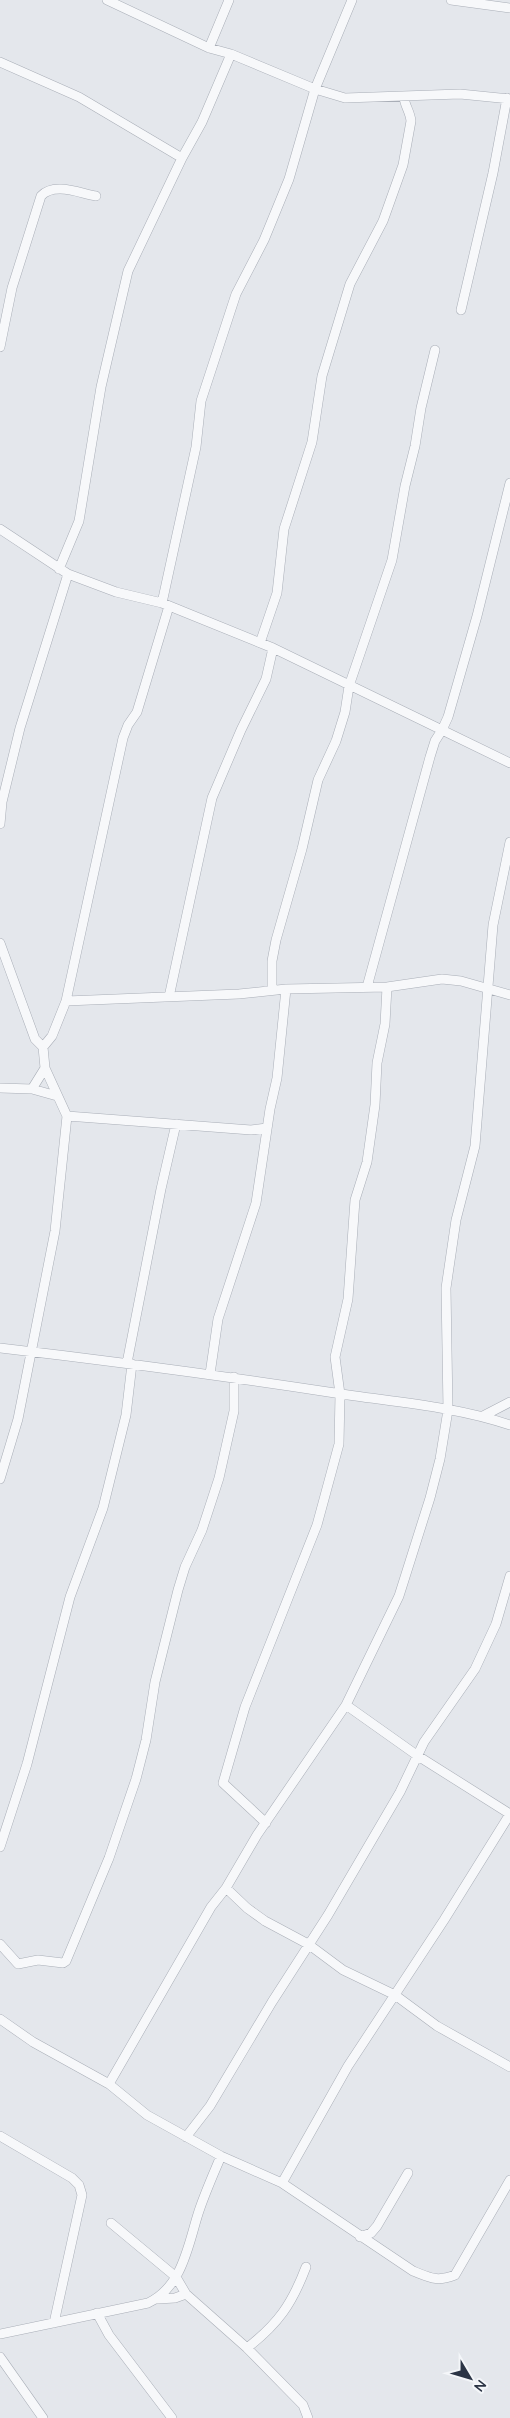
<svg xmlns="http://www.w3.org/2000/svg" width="510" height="2418" viewBox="0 0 510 2418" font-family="Quicksand,sans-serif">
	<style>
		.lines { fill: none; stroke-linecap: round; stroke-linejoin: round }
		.minor-casing { stroke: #a9aeb7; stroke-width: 10 }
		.minor { stroke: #f7f8fa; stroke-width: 9 }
	</style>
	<rect width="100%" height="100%" fill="#e4e7ec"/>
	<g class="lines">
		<defs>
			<path id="minor" d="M107,0L209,48L231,54L315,89L345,98L460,94L510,99
				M451,0L510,8
				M209,48L229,0
				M0,62L79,97L182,158
				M461,310L493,173L507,98
				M0,347L12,288L41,196C54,182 79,193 96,196
				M510,483L477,616L448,717L442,730L510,763
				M0,529L68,574L116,592L162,603L273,648L442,730L435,741L430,757L367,987
				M59,569L79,521L101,387L128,271L182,158L202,122L231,54
				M162,603L196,447L201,401L236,294L264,240L289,179L315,89L352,0
				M260,643L277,593L284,529L312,442L322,376L350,284L383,221L403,165L411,121C410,111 404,105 404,96
				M0,824L2,802L20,728L68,574
				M0,943L35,1039L43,1047L45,1068L67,1116L55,1231L18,1419L0,1479
				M272,990V961L276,940L302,849L318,780L336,741L345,712L349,686L392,560L405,486L415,446L421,408L435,350
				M169,997L212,798L241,730L266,679L273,648
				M66,1001L239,994L286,989L387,987L442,979L461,981L510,995
				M43,1047L52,1036L66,1001L123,738L128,725L137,712L169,606
				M0,1088L32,1089L57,1096
				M32,1089L45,1068
				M67,1116L251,1130L267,1128
				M0,1348C112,1361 223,1376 335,1393C393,1402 454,1406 510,1425
				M127,1363L161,1189L176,1124
				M210,1374L218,1319L256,1203L270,1109L277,1078L286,989
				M483,1416L510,1402
				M346,1705L418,1756L510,1814
				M266,1823L223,1783L245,1707L317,1525L339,1444L340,1394L335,1357L348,1299L355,1200L367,1162L375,1105L377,1063L385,1024L387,987
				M0,1847L27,1764L70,1597L103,1508L126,1415L132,1364
				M226,1888L247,1908L265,1921L308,1944L343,1970L395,1995L437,2026L510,2067
				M0,1944L18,1964L38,1960L63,1963L66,1961L109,1858L136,1779L146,1740L155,1682L178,1590L185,1567L202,1530L219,1478L234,1411V1377
				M0,2019L33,2042L109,2084L147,2115L221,2156L282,2183L413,2271C431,2278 437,2282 455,2275L510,2180
				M109,2084L211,1907L226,1888L257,1835L346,1705L399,1596L430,1498L440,1459L448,1410L446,1288L456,1220L475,1146L493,925L510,842
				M0,2136L72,2178L79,2185L82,2195L54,2323
				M186,2137L210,2106L272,2002L328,1915L400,1792L424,1742L475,1669L496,1624L510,1576
				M282,2183L348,2066L444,1920L510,1814
				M111,2223L176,2277L186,2294L247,2348L303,2405L308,2418
				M360,2237L371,2233L377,2226L408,2173
				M158,2299L175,2298L186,2294
				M97,2313L109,2335L172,2418
				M0,2334L148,2303C182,2287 188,2246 198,2214C204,2195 213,2175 221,2156
				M247,2348C278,2324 292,2304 306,2267
				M0,2357L43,2418"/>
		</defs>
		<!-- minor casing -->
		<use href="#minor" class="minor-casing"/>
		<!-- minor -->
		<use href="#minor" class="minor"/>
	</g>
	<!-- north arrow -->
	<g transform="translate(470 2378) rotate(128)" stroke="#f4f6f9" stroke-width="4" paint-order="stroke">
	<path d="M0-4L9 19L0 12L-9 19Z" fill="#2b3445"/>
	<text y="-8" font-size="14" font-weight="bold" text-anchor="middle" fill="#2b3445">N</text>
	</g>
</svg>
